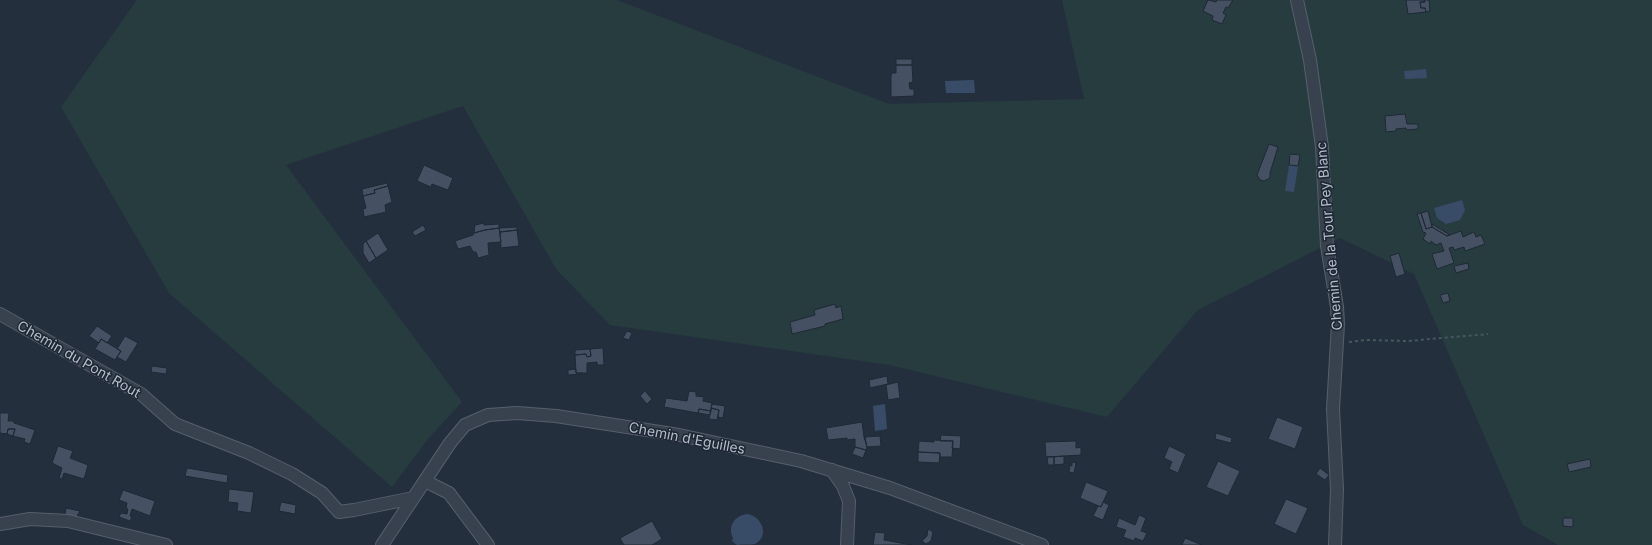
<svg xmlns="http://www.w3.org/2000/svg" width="1652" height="545" viewBox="0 0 1652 545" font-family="Inter,sans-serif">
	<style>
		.green { fill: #263c3f }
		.water { fill: #394c67 }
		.building { fill: #455162; stroke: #1f2835 }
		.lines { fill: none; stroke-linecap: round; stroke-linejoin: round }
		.minor-casing { stroke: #565f6c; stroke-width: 14 }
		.path { stroke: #44595c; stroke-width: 2; stroke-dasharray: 3 3; stroke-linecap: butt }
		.minor { stroke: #38414e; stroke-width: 12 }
		.labels { text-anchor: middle; stroke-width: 3; stroke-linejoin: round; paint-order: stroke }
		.street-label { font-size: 14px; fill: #b4bcc9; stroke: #1d2633 }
	</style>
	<rect width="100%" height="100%" fill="#242f3e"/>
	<!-- green -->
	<path class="green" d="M137,0H617L889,104L1084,99L1062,0H1652V545H1558L1523,525L1414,274L1340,238L1198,310L1107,417L889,365L610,325L556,269L463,106L286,165L462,402L428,439L392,487L169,293L61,107Z"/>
	<!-- water -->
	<path class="water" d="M1426,69L1427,78L1405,79L1404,71Z
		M974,80L975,93H946L945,81Z
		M1289,165L1298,166L1294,192L1285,191Z
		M1462,200L1465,210L1460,220L1446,224L1437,218L1434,208Z
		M885,404L887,429L875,431L873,406Z
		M748,514C762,517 770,536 755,544C749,545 742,544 737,545L732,541L733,538C727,526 735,515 748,514Z"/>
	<!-- building -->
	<path class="building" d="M1208,0L1216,2L1217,0H1233L1228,8L1226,7L1223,13L1226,15L1222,24L1212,20L1213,16L1203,11Z
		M1406,0H1424L1425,2H1420L1421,8H1425L1426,12L1408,14Z
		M1424,0H1429L1430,11L1426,12L1425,8H1421L1420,2H1425Z
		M896,59H912V65H896Z
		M896,65H912L913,82L909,83L910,89H914V96L891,97V75L893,73H896Z
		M1405,114L1407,124H1418V129L1407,130L1406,128L1396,129V131L1386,132L1385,116Z
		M1269,144L1278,147L1270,173V178L1264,181L1260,180L1257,175Z
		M1290,154L1300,155L1298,166L1289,165Z
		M424,165L453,178L448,190L432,184L431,187L417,181Z
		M387,183L388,186L374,190L375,193L363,196L362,189Z
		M388,186L392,202L385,205L386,212L364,217L363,209L366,208L363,196L375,193L374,190Z
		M1428,211L1432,227L1426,229L1421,213Z
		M1421,213L1426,229L1432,227L1447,236L1461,231L1463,237L1474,232L1476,237L1481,235L1485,244L1465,251L1464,247L1454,250L1453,247L1449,248L1454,263L1437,269L1432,254L1444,251L1441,243L1436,245L1431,241L1430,244L1423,239L1426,233L1423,232L1417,214Z
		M484,223V225L499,224V228L485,230L474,233L475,225Z
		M1432,224L1450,235L1447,236L1432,227Z
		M423,225L426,230L415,236L412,232Z
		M517,227V230L500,232L499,228Z
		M499,228L501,242L488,243L489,255L478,258L476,252H473L470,246L458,249L455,241L473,235L474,233L485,230Z
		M517,230L519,246L501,248L500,232Z
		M378,233L388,250L376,258L366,241Z
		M366,241L376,258L369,263L363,253V244Z
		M1399,253L1405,274L1396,277L1390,256Z
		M1468,263L1469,269L1456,273L1454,266Z
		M1448,293L1450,301L1443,303L1440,295Z
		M835,304L836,308L841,306L843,319L825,324V326L792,334L790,322L815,315L814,310Z
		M97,326L112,336L107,343L101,339L99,343L89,336Z
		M627,331L632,333L629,340L623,338Z
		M125,336L138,343L126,362L117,357L121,351L117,349Z
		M101,339L121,351L115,360L95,349Z
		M603,348L604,365H597V362L587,363V373H576L575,355L586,354L587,357L591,356L590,349Z
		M590,349L591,356L587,357L586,354L575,355V350Z
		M152,366L167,368L166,374L151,372Z
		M576,369V373H582V374L568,375V370Z
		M887,376L888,384L870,388L869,380Z
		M898,382L900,398L888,400L886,385Z
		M645,391L652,399L647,404L640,396Z
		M689,391L696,392V396L704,397L703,401L712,403L711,411L699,409L698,413L664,407L666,398L687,401Z
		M712,404L725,406L723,418L718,417L719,410L711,408Z
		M711,408L719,410L717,420L709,419Z
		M699,409L711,411L710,415L698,413Z
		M0,413H9L8,421H14V423L35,430L30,444L24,442L25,439L13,436L15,429H8L7,434L0,433Z
		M1277,417L1303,427L1295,449L1268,439Z
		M862,422L864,437L867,447L866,450L855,447V439L847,440V438L828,440L826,428Z
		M8,429H15L13,436L7,434Z
		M1216,433L1232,438L1231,443L1215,439Z
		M941,435L961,436L960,449L952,448L953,441H940Z
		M880,436L881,446L867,447L865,437Z
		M934,440L953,441L952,457H940V453L918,452L919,441L934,442Z
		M1076,441V448L1081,447V455L1046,457L1045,442Z
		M58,446L73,451L70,458L88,465L84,479L64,473L62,479L59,478L62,468L52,463Z
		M1169,446L1186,454L1178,473L1169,469L1172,462L1164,458Z
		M855,447L866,450L863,458L852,454Z
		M918,452L940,453L939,463L918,462Z
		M1064,456V464L1054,465V457Z
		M1047,457H1054V465H1048Z
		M1590,459L1591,467L1569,472L1567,464Z
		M1218,461L1240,471L1228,496L1206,487Z
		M1072,462L1076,463L1074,473L1069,472L1070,465L1072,466Z
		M187,468L228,475L227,483L185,476Z
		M1320,468L1329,475L1325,480L1316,474Z
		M1086,482L1108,491L1101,507L1080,498Z
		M229,489L254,492L251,513L237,511L238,503L228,502Z
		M123,490L155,501L150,516L132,509L130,516L132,517L130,521L119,517L121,513L127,514L128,509L126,508L127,503L119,500Z
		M1286,499L1308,508L1296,534L1274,524Z
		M281,502L296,505L295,514L279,511Z
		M1103,502L1109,505L1103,520L1093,516L1098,506L1101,507Z
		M66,508L80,511L76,518L65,516Z
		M1139,515L1146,518L1141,531L1147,533L1143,541L1135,538L1134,541L1123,537L1126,530L1116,527L1119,518L1135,525Z
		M1563,518H1573V527L1563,526Z
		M652,521L662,539L652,545H624L620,538Z
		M928,529L933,532L931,541L926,544L922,541L927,536Z
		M875,532L885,533L884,540L912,545H873Z
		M1185,538L1202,545H1182Z"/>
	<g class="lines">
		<defs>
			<path id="minor" d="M1297,0L1310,60L1322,147L1327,246L1337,307L1338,324L1333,409L1337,489L1335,545
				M0,314L141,394L175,424L249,453L292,474L322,493L339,512L354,510L413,498
				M832,470L843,486L849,501L847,545
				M425,481L449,493L488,545
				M0,524L30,519L68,521L166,545
				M382,545L450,443L465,425L488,415L517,413L556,416L679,435L801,461L890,488L1042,545"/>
		</defs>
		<!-- minor casing -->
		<use href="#minor" class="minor-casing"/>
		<!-- path -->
		<path class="path" d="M1349,342L1366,340L1408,341L1488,334"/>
		<!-- minor -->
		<use href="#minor" class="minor"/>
	</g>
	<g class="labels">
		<!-- street labels -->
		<g class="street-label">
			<text transform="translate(1329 236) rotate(-95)" y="5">Chemin de la Tour Pey Blanc</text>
			<text transform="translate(79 359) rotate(30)" y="5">Chemin du Pont Rout</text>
			<text transform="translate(687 438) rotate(11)" y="5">Chemin d'Eguilles</text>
		</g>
	</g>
</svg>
